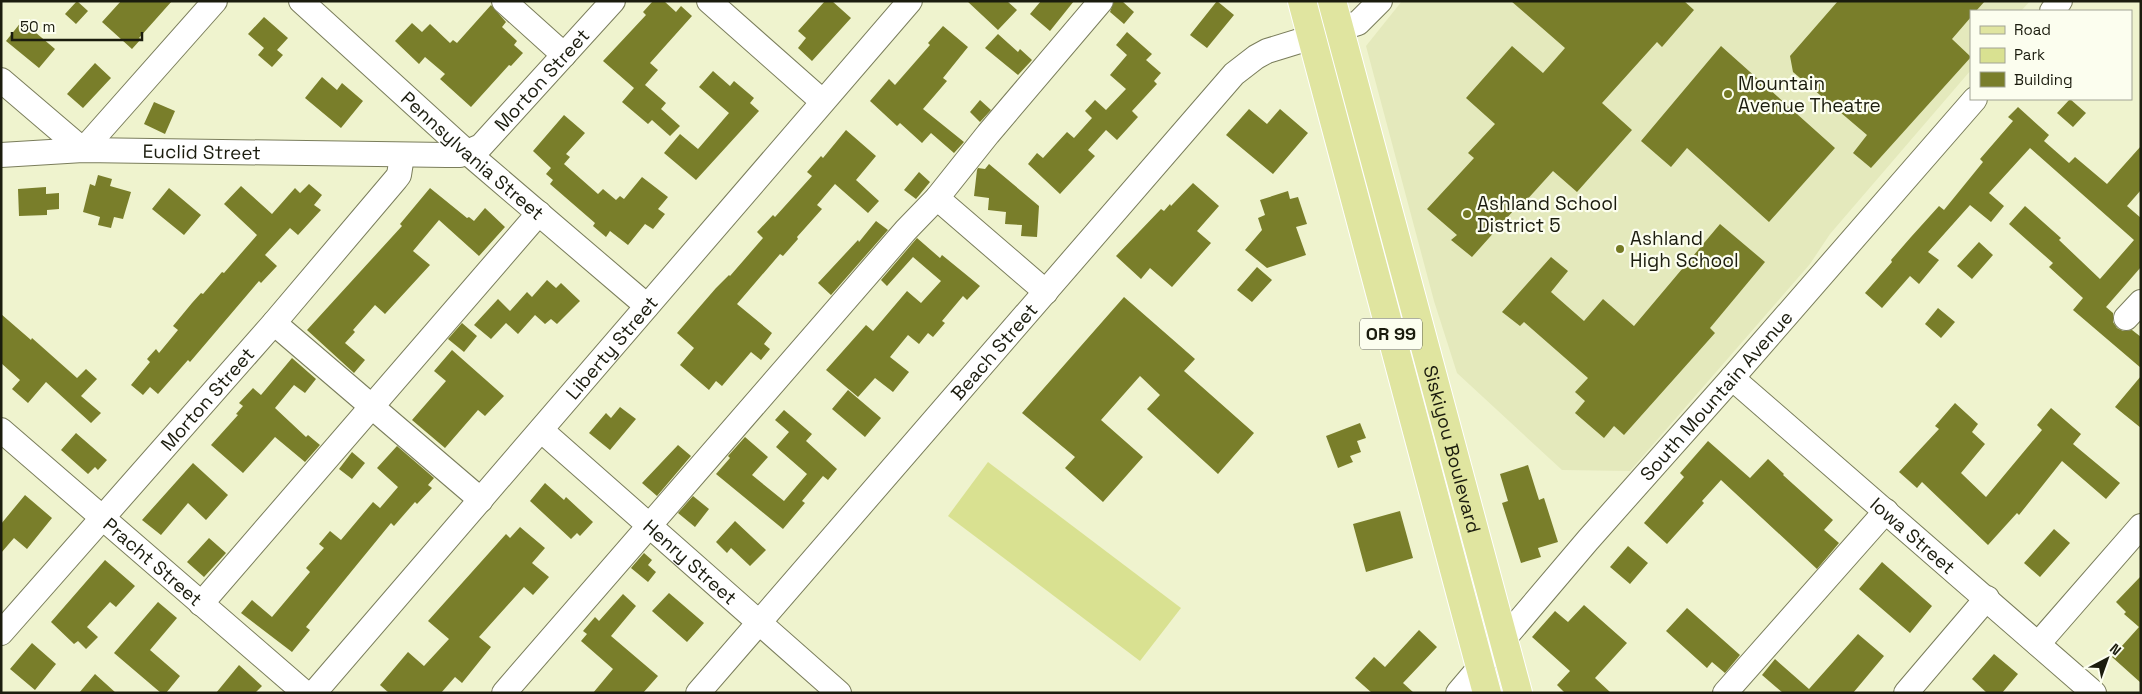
<svg xmlns="http://www.w3.org/2000/svg" width="2142" height="694" viewBox="0 0 2142 694" font-family="'Space Grotesk',sans-serif">
	<style>
		.built { fill: #e4e9bc }
		.green { fill: #d9e191 }
		.building { fill: #797e2a }
		.lines { fill: none; stroke-linecap: round; stroke-linejoin: round }
		.minor-casing { stroke: #7a7d5b; stroke-width: 26 }
		.major-casing { stroke: #fff; stroke-width: 30 }
		.minor { stroke: #fff; stroke-width: 24 }
		.major { stroke: #e0e5a0; stroke-width: 28 }
		.poi-dot { fill: #757a23; stroke: #fcfeef; stroke-width: 2 }
		.labels { text-anchor: middle; stroke-width: 4.5; stroke-linejoin: round; paint-order: stroke }
		.shield { fill: #fcfeef; stroke: #5e6052; stroke-width: 1 }
		.shield-label { font-size: 18px; font-weight: bold; fill: #1b1c0e }
		.street-label { font-size: 19px; fill: #1b1c0e; stroke: #fcfeef }
		.poi-label { font-size: 19px; fill: #1b1c0e; stroke: #fcfeef; text-anchor: start }
	</style>
	<rect width="100%" height="100%" fill="#eff3ce"/>
	<!-- built -->
	<path class="built" d="M1402,1H2030L2021,11H1971V70L1830,234L1810,264L1630,471L1562,470L1457,373L1434,301L1366,46Z"/>
	<!-- green -->
	<path class="green" d="M988,462L1181,608L1140,661L948,516Z"/>
	<!-- building -->
	<path class="building" d="M77,1L88,11L76,24L65,14Z
		M121,1H172L139,38L141,39L132,49L102,22Z
		M653,1H664L676,12L681,6L692,16L650,63L658,70L645,85L666,103L661,109L680,126L670,136L652,120L648,124L622,102L634,88L603,61L646,15L643,12Z
		M825,1H832L851,18L812,61L798,48L806,38L798,31Z
		M967,1H1007L1017,10L998,30Z
		M1041,1H1074L1050,31L1030,14Z
		M1114,1H1122L1134,12L1124,24L1110,12Z
		M1217,1L1234,15L1207,48L1190,35Z
		M1511,1H1684L1694,10L1662,47L1657,42L1602,103L1632,130L1577,192L1553,171L1524,203L1522,201L1472,257L1451,240L1457,235L1427,209L1474,158L1468,153L1495,124L1466,98L1512,46L1543,73L1565,48Z
		M1838,1H1985L1976,11H1971V17L1952,39L1971,57L1871,168L1853,153L1867,135L1793,72L1790,56Z
		M491,5L506,22L502,27L517,41L514,45L523,53L511,66L509,65L471,107L440,79L445,74L425,57L419,64L395,41L412,23L422,32L430,24L450,43L453,40L457,43Z
		M264,17L288,38L277,50L283,55L272,67L258,55L264,48L248,34Z
		M22,21L55,49L39,68L6,41Z
		M943,26L968,47L943,78L947,81L923,109L964,142L954,153L931,133L922,143L900,123L897,126L870,101L889,79L895,85L930,45L928,43Z
		M1127,32L1152,54L1146,60L1161,73L1154,81L1157,84L1132,111L1138,117L1117,140L1106,130L1088,150L1095,156L1060,194L1028,164L1037,153L1043,158L1067,132L1074,138L1092,118L1085,111L1095,100L1106,110L1126,89L1110,75L1127,55L1116,45Z
		M998,34L1018,52L1020,49L1032,60L1018,75L985,48Z
		M1721,46L1835,148L1769,222L1687,148L1671,167L1641,141Z
		M95,63L111,78L83,108L67,94Z
		M713,71L730,86L734,81L754,98L750,103L759,111L696,180L664,153L680,134L698,149L729,113L699,87Z
		M322,77L337,90L342,83L363,101L341,128L305,98Z
		M2070,99L2086,113L2073,127L2057,113Z
		M980,100L991,110L980,122L970,112Z
		M154,102L175,111L165,134L144,124Z
		M2018,107L2049,135L2044,141L2069,163L2075,157L2107,184L2141,146V190L2127,206L2141,218V267L2106,307L2113,313V322L2117,328L2123,331L2132,330L2141,337V368L2073,310L2083,298L2049,267L2053,263L2009,224L2025,206L2061,238L2059,240L2100,279L2134,240L2030,148L1989,193L2004,206L1991,222L1970,205L1928,252L1939,260L1919,284L1910,276L1882,308L1865,293L1892,262L1891,260L1911,237L1939,206L1944,210L1983,162L1980,159L2013,121L2008,117Z
		M1249,109L1267,124L1280,109L1308,133L1273,174L1226,135Z
		M564,115L585,133L566,154L570,157L564,164L598,194L603,189L616,200L620,196L624,199L642,177L668,197L658,209L665,214L653,229L645,224L628,245L610,231L606,237L593,226L595,223L550,184L553,180L546,174L551,168L533,151Z
		M846,130L876,156L856,180L879,201L868,213L835,184L817,205L822,209L797,237L798,239L783,256L780,254L737,304L772,333L764,344L770,349L761,360L751,352L722,386L716,381L709,390L680,365L694,348L677,333L716,288L729,275L730,276L763,238L757,232L773,215L775,217L812,176L807,172L821,156L823,158Z
		M989,164L1039,206L1037,237L1021,236L1022,225L1005,224L1006,212L988,210L989,198L974,196L977,170L978,168L985,169Z
		M919,172L930,182L916,199L904,190Z
		M98,175L112,179L110,186L131,192L123,219L114,217L111,228L98,225L100,217L83,212L90,184L95,186Z
		M1193,183L1219,206L1197,231L1211,243L1172,287L1150,268L1141,279L1116,256L1161,209L1164,211L1170,204L1171,206Z
		M309,184L322,195L314,205L321,210L298,235L290,228L265,255L277,266L261,283L259,281L190,362L188,360L158,394L150,387L143,395L131,385L150,362L147,359L156,349L159,353L178,330L173,326L192,303L201,293L203,294L222,272L224,273L257,235L224,204L241,186L272,214L295,188L300,193Z
		M46,187V194L59,193V209L47,210V215L19,216L18,189Z
		M169,188L201,215L184,235L152,209Z
		M430,188L467,218L469,217L474,221L485,208L505,227L479,256L439,220L413,251L430,265L385,314L375,305L353,330L355,332L345,343L365,360L354,373L307,330L402,226L400,224Z
		M1288,191L1290,199L1298,197L1307,224L1296,227L1306,255L1267,268L1245,250L1262,230L1258,218L1265,215L1260,200Z
		M876,221L888,230L831,295L818,283L858,240L859,242Z
		M1720,224L1765,262L1710,328L1715,333L1624,435L1614,426L1604,438L1575,413L1585,401L1575,392L1588,378L1524,322L1520,326L1502,312L1551,257L1568,271L1551,292L1584,321L1603,299L1634,326Z
		M917,238L940,258L942,255L980,286L967,300L963,296L942,321L945,323L933,337L928,333L919,344L908,335L890,357L909,372L893,392L875,378L858,397L826,370L866,325L873,331L907,291L921,303L941,281L913,257L887,286L881,280Z
		M1979,242L1993,255L1972,279L1957,266Z
		M1257,267L1272,280L1252,302L1237,290Z
		M547,280L556,288L561,283L580,301L557,324L551,319L545,324L535,315L518,334L506,323L491,339L474,325L498,299L510,311L527,292L532,297Z
		M1124,297L1195,359L1184,371L1254,433L1218,474L1147,409L1160,395L1140,376L1101,420L1143,457L1103,502L1065,468L1075,457L1022,413Z
		M1938,308L1955,322L1941,338L1925,324Z
		M1,314L31,340L32,338L77,378L86,369L97,379L81,396L101,413L91,423L46,382L28,403L12,389L20,380L1,363Z
		M462,323L477,336L464,352L448,339Z
		M452,350L504,396L485,416L478,410L445,448L412,420L446,381L434,371Z
		M292,358L316,379L305,393L294,385L275,408L306,437L308,435L320,445L305,462L275,437L243,473L211,445L238,415L236,414L243,406L239,403L253,388L261,395Z
		M2141,376V428L2115,407Z
		M848,390L881,418L865,437L832,409Z
		M1955,403L1978,424L1972,432L1985,444L1961,473L1986,497L2042,430L2037,425L2051,408L2081,434L2073,444L2120,483L2106,499L2062,461L2019,515L2017,513L1988,545L1922,482L1917,488L1899,472L1939,429L1935,426Z
		M620,407L636,419L610,450L589,433L606,413L611,418Z
		M784,410L812,434L806,441L837,469L828,480L823,476L802,501L805,503L783,529L716,474L730,458L728,456L745,437L768,457L752,475L784,501L807,474L776,447L789,432L775,420Z
		M1360,423L1366,438L1357,441L1361,452L1350,456L1353,462L1338,468L1326,436Z
		M76,433L107,460L98,470L95,467L88,474L61,450Z
		M1708,441L1750,478L1768,459L1784,474L1783,475L1833,520L1824,530L1839,543L1817,569L1721,480L1702,501L1704,503L1667,544L1644,523L1684,477L1680,473Z
		M678,445L691,456L657,496L642,483Z
		M397,446L434,478L428,485L432,488L417,504L415,502L394,526L391,523L306,627L310,630L292,652L241,613L252,600L272,617L310,572L306,568L324,548L319,544L330,531L341,540L373,502L380,508L398,487L377,468Z
		M352,452L365,463L352,479L339,469Z
		M193,463L228,495L206,520L188,503L161,535L142,520Z
		M1528,465L1539,500L1544,498L1558,542L1538,548L1541,557L1521,563L1502,503L1508,501L1500,474Z
		M545,483L564,500L566,497L593,522L580,536L577,533L571,539L530,501Z
		M25,495L52,518L27,549L14,538L1,553V524Z
		M693,496L709,509L695,527L678,513Z
		M1400,511L1413,558L1366,572L1353,524Z
		M735,521L766,550L750,566L731,548L727,553L716,542Z
		M520,527L545,548L532,563L549,577L533,595L524,587L479,637L491,647L462,683L455,677L441,693H389L380,685L408,652L424,666L449,639L428,621L506,534L510,538Z
		M2054,529L2070,543L2040,577L2024,563Z
		M209,538L226,553L204,577L187,562Z
		M1628,546L1648,563L1630,584L1610,567Z
		M644,553L652,560L648,565L656,572L648,582L631,568Z
		M105,560L135,586L116,607L110,602L87,627L98,637L86,649L78,641L74,644L51,622Z
		M1882,562L1932,606L1910,633L1859,589Z
		M2141,576V683L2112,657L2139,627L2124,614L2126,612L2116,602Z
		M669,593L704,623L687,642L652,611Z
		M623,594L636,606L611,636L658,676L643,693H593L613,669L581,641L587,634L583,631L595,617L599,621Z
		M158,602L177,618L150,650L180,676L166,693H161L114,653Z
		M1584,605L1627,643L1595,678L1611,693H1565L1557,685L1570,671L1532,637L1555,611L1568,622Z
		M1687,608L1740,655L1725,673L1712,662L1707,668L1666,631Z
		M1419,630L1437,647L1403,683L1414,693H1372L1355,678L1374,657L1385,667Z
		M1858,634L1884,656L1853,693H1783L1762,675L1775,659L1809,689Z
		M32,643L56,664L35,690L10,669Z
		M1994,654L2018,674L2002,693H1987L1972,679Z
		M239,665L262,686L255,693H216Z
		M95,674L116,693H79Z"/>
	<g class="lines">
		<defs>
			<g id="minor">
				<path id="s1" d="M301,1L468,153L647,306"/>
				<path d="M504,1L564,55"/>
				<path d="M709,1L822,101"/>
				<path d="M2052,11L2060,1"/>
				<path d="M1,80L83,150L215,1"/>
				<path id="s2" d="M1,155L83,150L447,155H460L481,146L613,1"/>
				<path d="M937,198L1046,292"/>
				<path d="M2126,318L2141,302"/>
				<path d="M274,323L481,500"/>
				<path id="s3" d="M1732,378L2094,693"/>
				<path id="s4" d="M1,430L305,693"/>
				<path id="s5" d="M541,430L839,693"/>
				<path d="M201,604L539,213"/>
				<path id="s6" d="M1,633L274,323L396,179L399,175L402,156"/>
				<path d="M2038,644L2141,526"/>
				<path id="s7" d="M314,693L910,1"/>
				<path d="M504,693L906,230L937,198L988,134L1101,1"/>
				<path id="s8" d="M698,693L1234,74L1256,57L1267,51L1358,23L1380,1"/>
				<path id="s9" d="M1458,693L1588,540L1732,378L1975,99"/>
				<path d="M1725,693L1886,511"/>
				<path d="M1906,693L1987,598"/>
			</g>
			<g id="major">
				<path d="M1302,1L1487,693"/>
				<path id="s10" d="M1332,1L1518,693"/>
			</g>
		</defs>
		<!-- minor casing -->
		<use href="#minor" class="minor-casing"/>
		<!-- major casing -->
		<use href="#major" class="major-casing"/>
		<!-- minor -->
		<use href="#minor" class="minor"/>
		<!-- major -->
		<use href="#major" class="major"/>
	</g>
	<!-- markers -->
	<g class="poi-dot">
		<circle cx="1728" cy="94" r="5"/>
		<circle cx="1467" cy="214" r="5"/>
		<circle cx="1620" cy="249" r="5"/>
	</g>
	<g class="labels">
		<!-- shield labels -->
		<rect class="shield" x="1360" y="318.5" width="62" height="31" rx="4"/>
		<g class="shield-label">
			<text x="1391" y="340">OR 99</text>
		</g>
		<!-- street labels -->
		<g class="street-label">
			<text dy="7" stroke="none"><textPath href="#s2" startOffset="572">Morton Street</textPath></text>
			<text dy="7" stroke="none"><textPath href="#s2" startOffset="201">Euclid Street</textPath></text>
			<text dy="7" stroke="none"><textPath href="#s1" startOffset="231">Pennsylvania Street</textPath></text>
			<text dy="7" stroke="none"><textPath href="#s7" startOffset="456">Liberty Street</textPath></text>
			<text dy="7" stroke="none"><textPath href="#s8" startOffset="452">Beach Street</textPath></text>
			<text dy="7" stroke="none"><textPath href="#s9" startOffset="394">South Mountain Avenue</textPath></text>
			<text dy="7" stroke="none"><textPath href="#s6" startOffset="312">Morton Street</textPath></text>
			<text dy="7" stroke="none"><textPath href="#s10" startOffset="464">Siskiyou Boulevard</textPath></text>
			<text dy="7" stroke="none"><textPath href="#s3" startOffset="240">Iowa Street</textPath></text>
			<text dy="7" stroke="none"><textPath href="#s4" startOffset="201">Pracht Street</textPath></text>
			<text dy="7" stroke="none"><textPath href="#s5" startOffset="199">Henry Street</textPath></text>
		</g>
		<!-- poi labels -->
		<g class="poi-label">
			<text x="1738" y="90">Mountain<tspan x="1738" dy="22">Avenue Theatre</tspan></text>
			<text x="1477" y="210">Ashland School<tspan x="1477" dy="22">District 5</tspan></text>
			<text x="1630" y="245">Ashland<tspan x="1630" dy="22">High School</tspan></text>
		</g>
	</g>
	<!-- border -->
	<rect width="2142" height="694" fill="none" stroke="#1b1c0e" stroke-width="5"/>
	<!-- legend -->
	<rect x="1970" y="10" width="162" height="90" fill="#fcfeef" stroke="#a2a495"/>
	<rect x="1980" y="26" width="25" height="8" fill="#e0e5a0" stroke="#a2a495"/>
	<text x="2014" y="35" font-size="15" fill="#1b1c0e">Road</text>
	<rect x="1980" y="48" width="25" height="15" fill="#d9e191" stroke="#a2a495"/>
	<text x="2014" y="60" font-size="15" fill="#1b1c0e">Park</text>
	<rect x="1980" y="72" width="25" height="15" fill="#797e2a" stroke="#a2a495"/>
	<text x="2014" y="85" font-size="15" fill="#1b1c0e">Building</text>
	<!-- north arrow -->
	<g transform="translate(2107 659) rotate(41)" stroke="#fcfeef" stroke-width="4" paint-order="stroke">
	<path d="M0-4L9 19L0 12L-9 19Z" fill="#1b1c0e"/>
	<text y="-8" font-size="14" font-weight="bold" text-anchor="middle" fill="#1b1c0e">N</text>
	</g>
	<!-- scale -->
	<path d="M12 32v8h130v-8" fill="none" stroke="#1b1c0e" stroke-width="2.5"/>
	<text x="20" y="32" font-size="15" fill="#1b1c0e" stroke="#fcfeef" stroke-width="4" paint-order="stroke">50 m</text>
</svg>
